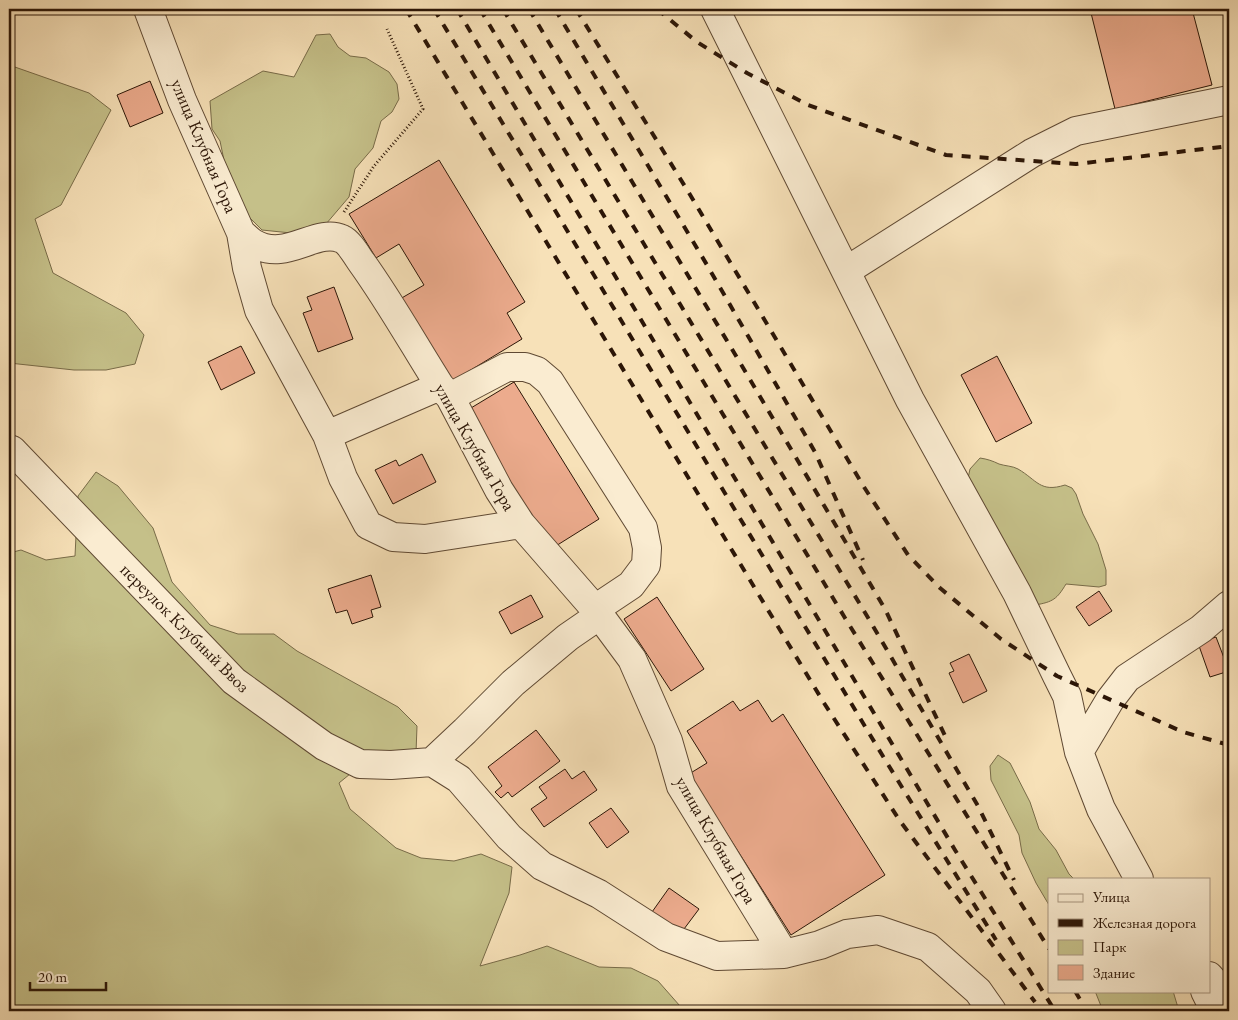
<svg xmlns="http://www.w3.org/2000/svg" width="1238" height="1020" viewBox="0 0 1238 1020" font-family="'EB Garamond',serif">
	<style>
		.green { fill: #c5c089; stroke: #786b48 }
		.building { fill: #ecab8d; stroke: #2c1607 }
		.lines { fill: none; stroke-linecap: round; stroke-linejoin: round }
		.minor-casing { stroke: #5f4933; stroke-width: 30 }
		.path { stroke: #2c1607; stroke-width: 3; stroke-dasharray: 1 2.5; stroke-linecap: butt }
		.minor { stroke: #faecd1; stroke-width: 28 }
		.rail { stroke: #2c1607; stroke-width: 4; stroke-dasharray: 9 9; stroke-linecap: butt }
		.labels { text-anchor: middle; stroke-width: 4; stroke-linejoin: round; paint-order: stroke }
		.street-label { font-size: 18px; fill: #2c1607; stroke: #faecd1 }
	</style>
	<rect width="100%" height="100%" fill="#f7e1b8"/>
	<filter id="stains"><feTurbulence type="fractalNoise" baseFrequency=".004" numOctaves="4"/><feColorMatrix values="0 0 0 0 .2 0 0 0 0 .09 0 0 0 0 .02 0 0 0 .5 -.17"/></filter>
	<radialGradient id="worn" r=".72"><stop offset=".6" stop-color="#630" stop-opacity="0"/><stop offset="1" stop-color="#630" stop-opacity=".3"/></radialGradient>
	<!-- green -->
	<path class="green" d="M330,34L338,47L350,56L366,58L389,72L397,84L399,99L392,112L381,121L373,148L355,169L349,197L320,231L291,233L262,230L241,209L226,170L220,141L212,129L210,101L263,71L294,77L316,35Z
		M9,64L12,66L89,93L111,110L61,205L35,219L53,273L126,313L144,335L135,364L106,370H74L9,363Z
		M980,458C987,459 993,461 999,464C1005,466 1013,466 1018,469C1037,480 1040,493 1065,485L1072,488L1076,494L1083,514L1098,544L1106,570V585L1099,587L1066,584C1057,599 1053,602 1035,605L967,483L970,469Z
		M96,472L118,486L153,528L172,582L210,625L238,634H274L297,651L398,707L417,726L416,753L361,765L339,783L350,809L396,848L421,858L454,861L481,854L512,867L509,893L480,966L520,955L547,946L599,967L631,968L658,981L680,1006L678,1011H9V553L21,550L46,560L75,556L78,496Z
		M998,755L1010,763L1030,802L1039,829L1056,850L1069,874L1074,879H1049V905L1036,883L1022,853L1019,835L991,780L990,766Z
		M1095,991H1173L1179,1011H1103Z"/>
	<!-- building -->
	<path class="building" d="M1090,9H1192L1212,85L1115,109Z
		M150,81L163,113L130,127L117,95Z
		M439,160L525,302L507,313L522,339L451,382L400,299L424,285L399,244L376,258L349,214Z
		M334,287L353,339L318,352L303,313L312,310L307,297Z
		M241,346L255,373L221,390L208,362Z
		M997,356L1032,423L996,442L961,375Z
		M514,382L599,519L551,549L466,411Z
		M422,454L436,482L393,504L375,470L396,460L399,466Z
		M371,575L381,607L371,610L373,617L352,624L347,610L336,613L328,589Z
		M1099,591L1112,611L1089,626L1076,607Z
		M531,595L543,617L511,634L499,612Z
		M657,597L704,669L671,691L624,619Z
		M1216,637L1229,671L1210,677L1198,643Z
		M969,654L987,691L963,703L949,673L954,671L950,663Z
		M758,700L772,722L783,714L885,875L791,935L689,774L707,763L687,731L733,701L740,711Z
		M536,730L560,761L512,797L508,792L501,798L495,792L502,786L488,767Z
		M565,769L572,779L584,771L597,790L544,827L531,809L547,798L539,787Z
		M611,808L629,832L607,848L589,823Z
		M669,888L699,909L681,933L652,912Z"/>
	<g class="lines">
		<defs>
			<path id="minor" d="M148,9L182,100L241,233C245,236 248,240 253,243C286,263 316,227 342,239C349,242 357,256 362,263C390,302 414,345 440,386L450,397L499,490L521,524L595,609L632,659L668,741L681,786L784,954
				M715,9L910,400L1017,593L1057,676L1067,696L1079,752L1101,809L1139,879
				M241,233L247,268L259,310L327,435L343,478L368,525L393,537L425,539L521,524
				M846,271L1032,153L1076,131L1229,100
				M450,397L507,367H525L537,371L550,382L643,528L647,548L646,565L631,585L595,609
				M327,435L440,386
				M12,450L234,681L324,746L360,764L391,765L432,762L465,731L513,683L568,637L600,615
				M1079,752L1110,700L1127,678L1201,629L1229,605
				M432,762L459,779L509,837L542,866L599,894L666,937L717,956L784,954L820,945L847,934L878,930L928,947L978,991L992,1011
				M1209,976L1217,985L1229,993
				M1205,991L1215,1011"/>
		</defs>
		<!-- minor casing -->
		<use href="#minor" class="minor-casing"/>
		<!-- path -->
		<path class="path" d="M344,212L374,166L423,109L387,29"/>
		<!-- minor -->
		<use href="#minor" class="minor"/>
		<!-- rail -->
		<path class="rail" d="M406,9L824,703L900,821L1035,1002
			M434,9L884,758L996,940
			M457,9L955,850L1055,1011
			M480,9L845,618L1049,949
			M503,9L870,621L978,806L1014,880
			M529,9L742,366L885,609L947,740
			M555,9L707,265L815,452L863,560
			M576,9L689,193L864,487L908,555L940,588L1001,639L1057,676L1183,732L1229,745
			M657,9L697,42L747,73L808,105L946,155L1076,164L1229,146
			M1075,991L1087,1011"/>
	</g>
	<g class="labels">
		<!-- street labels -->
		<g class="street-label">
			<text transform="translate(204 146) rotate(67)" y="6">улица Клубная Гора</text>
			<text transform="translate(475 447) rotate(60)" y="6">улица Клубная Гора</text>
			<text transform="translate(185 628) rotate(45)" y="6">переулок Клубный Ввоз</text>
			<text transform="translate(716 840) rotate(60)" y="6">улица Клубная Гора</text>
		</g>
	</g>
	<!-- margin -->
	<rect width="1238" height="1020" fill="none" stroke="#f7e1b8" stroke-width="30"/>
	<rect x="10" y="10" width="1218" height="1000" fill="none" stroke="#2c1607" stroke-width="2.5"/>
	<rect x="15" y="15" width="1208" height="990" fill="none" stroke="#2c1607"/>
	<!-- legend -->
	<rect x="1048" y="878" width="162" height="115" fill="#faecd1" stroke="#a89680"/>
	<rect x="1058" y="894" width="25" height="8" fill="#faecd1" stroke="#a89680"/>
	<text x="1093" y="902" font-size="15" fill="#2c1607">Улица</text>
	<rect x="1058" y="919" width="25" height="8" fill="#2c1607" stroke="#a89680"/>
	<text x="1093" y="928" font-size="15" fill="#2c1607">Железная дорога</text>
	<rect x="1058" y="940" width="25" height="15" fill="#c5c089" stroke="#a89680"/>
	<text x="1093" y="952" font-size="15" fill="#2c1607">Парк</text>
	<rect x="1058" y="965" width="25" height="15" fill="#ecab8d" stroke="#a89680"/>
	<text x="1093" y="978" font-size="15" fill="#2c1607">Здание</text>
	<!-- scale -->
	<path d="M30 982v8h76v-8" fill="none" stroke="#2c1607" stroke-width="2.5"/>
	<text x="38" y="982" font-size="15" fill="#2c1607" stroke="#faecd1" stroke-width="4" paint-order="stroke">20 m</text>
	<rect width="100%" height="100%" filter="url(#stains)"/>
	<rect width="100%" height="100%" fill="url(#worn)"/>
</svg>
